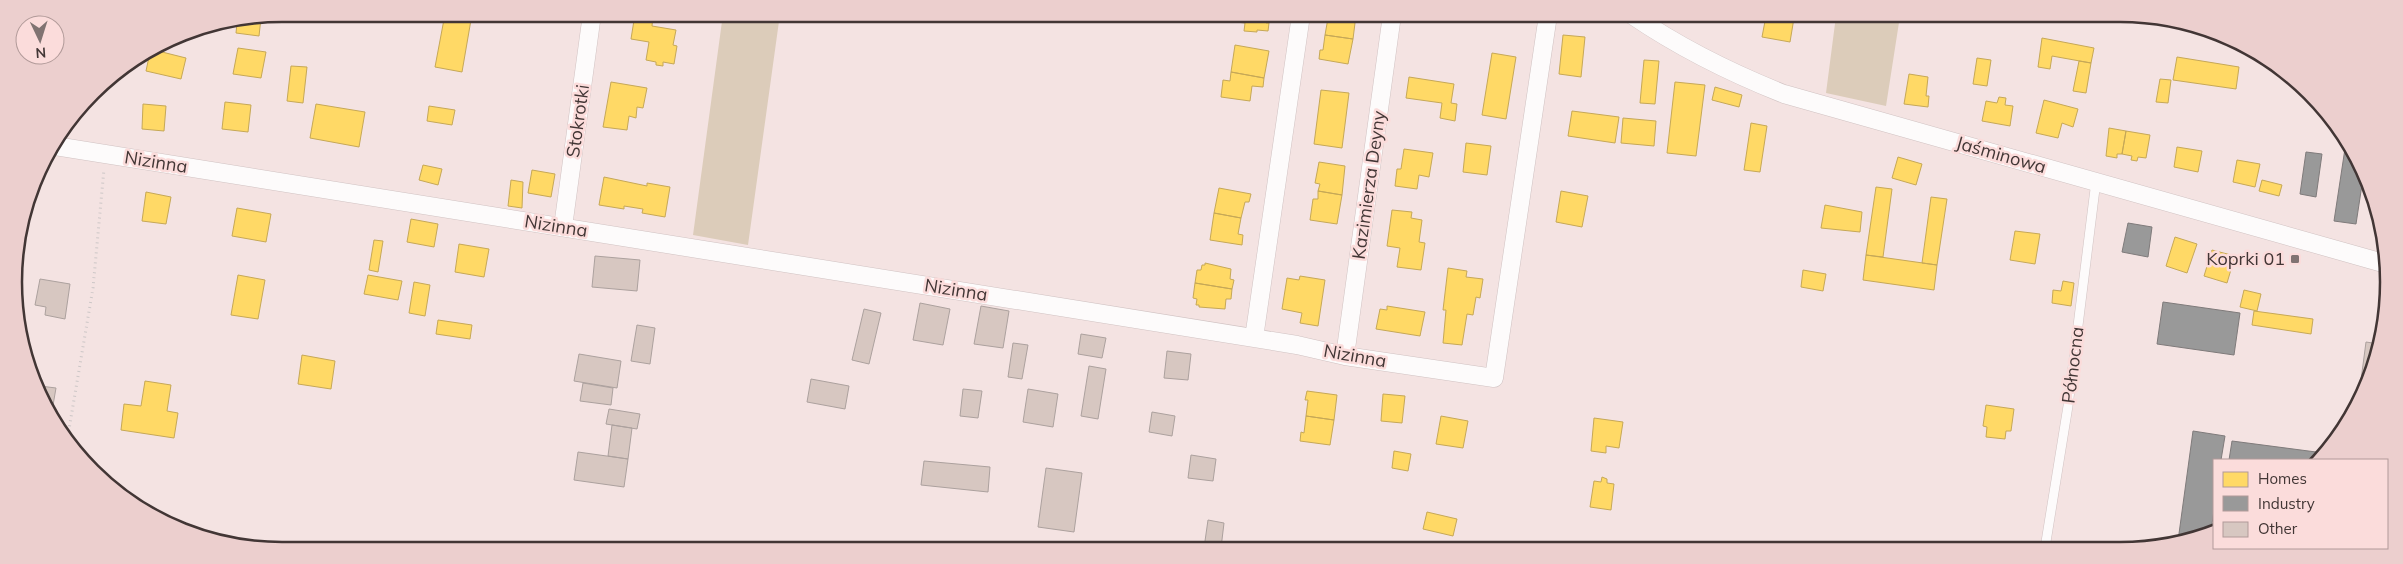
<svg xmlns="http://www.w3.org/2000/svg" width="2403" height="564" viewBox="0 0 2403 564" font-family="Mulish,sans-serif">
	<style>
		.green { fill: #dcccba }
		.homes { fill: #ffd966; stroke: #c6a857 }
		.industry { fill: #999; stroke: #7f7b7b }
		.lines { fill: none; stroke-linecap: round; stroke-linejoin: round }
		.stream { stroke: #dec6e3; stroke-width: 5 }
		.building { fill: #d7c7c1; stroke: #aca19e }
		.lane-casing { stroke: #d0c2c2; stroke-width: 10 }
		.street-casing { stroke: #d0c2c2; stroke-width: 19 }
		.path { stroke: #cdc7c7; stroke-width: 3; stroke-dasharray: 1 4; stroke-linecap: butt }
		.lane { stroke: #fdfbfb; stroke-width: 9 }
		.street { stroke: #fdfbfb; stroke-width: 18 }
		.poi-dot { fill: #807372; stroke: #fbdcdb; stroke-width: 2 }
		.labels { text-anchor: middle; stroke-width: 5; stroke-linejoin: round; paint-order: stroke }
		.street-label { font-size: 18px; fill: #423635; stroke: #fbdcdb }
		.poi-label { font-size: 18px; fill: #423635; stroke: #fbdcdb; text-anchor: end }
		.rim { fill: none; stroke: #423635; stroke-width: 2.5 }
	</style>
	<rect width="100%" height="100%" fill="#f4e3e2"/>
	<!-- green -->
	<path class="green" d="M723,14H780L748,245L693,235Z
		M1836,16H1900L1886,106L1826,93Z"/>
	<!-- homes -->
	<path class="homes" d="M445,14H472L462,72L435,67Z
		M635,14L653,15L652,26L676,30L673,45L677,46L674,64L663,62V66L656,65V62L646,60L649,42L631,39Z
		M1237,15H1274L1273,20L1266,19V23H1269L1268,31L1257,30V32L1244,31L1245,23L1236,22Z
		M1325,15H1356L1353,39L1325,35L1328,18H1325Z
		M1766,16L1794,18L1790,42L1762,37Z
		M261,18L259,36L236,33L237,23Z
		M1325,35L1353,39L1348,64L1319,59L1320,50H1323Z
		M1563,35L1585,37L1581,77L1559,74Z
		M2042,38L2094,48L2091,63L2052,56L2050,69L2038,67Z
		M1235,45L1269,51L1264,78L1231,72Z
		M238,48L266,52L261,78L233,74Z
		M154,50L186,58L181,79L146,71L150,52Z
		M1492,53L1516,57L1506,119L1482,115Z
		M2177,57L2239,67L2236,89L2173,80Z
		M1977,58L1991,60L1987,86L1973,84Z
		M1644,60L1659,61L1655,104L1640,103Z
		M2079,61L2091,63L2086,93L2073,91Z
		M291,66L307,67L303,103L287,101Z
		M1231,72L1264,78L1263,87L1252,86L1250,101L1221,97L1223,80L1230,81Z
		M1909,74L1928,77L1926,96H1929L1928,107L1904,104Z
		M1409,77L1454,84L1451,103L1457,104L1455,121L1440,118L1442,103L1406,98Z
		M2160,79L2171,80L2168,103L2156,102Z
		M611,82L647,88L643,108L637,107L636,118L629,116L627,130L603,127Z
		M1675,82L1705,85L1696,156L1667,153Z
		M1715,87L1742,95L1739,107L1712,100Z
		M1321,90L1349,93L1342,148L1314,144Z
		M1999,97L2006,98L2005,105L2013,106L2010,126L1982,121L1986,101L1997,103Z
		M2044,100L2078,109L2073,127L2062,123L2058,138L2036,133Z
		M225,102L251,105L248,132L222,129Z
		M143,104L166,106L164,131L142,129Z
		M316,104L365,112L359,147L310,138Z
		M429,106L455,110L452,125L427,121Z
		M1572,111L1619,117L1615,143L1568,136Z
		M1623,118L1656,121L1654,146L1621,143Z
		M1751,123L1767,126L1760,172L1744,170Z
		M2109,128L2126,131L2122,154H2117V158L2106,156Z
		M2126,131L2150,135L2146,158L2138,157L2137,161L2131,160L2132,156L2122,154Z
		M1466,143L1491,146L1487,175L1463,172Z
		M2177,147L2202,151L2198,172L2174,167Z
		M1404,149L1433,153L1429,177L1419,175L1417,189L1395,186L1397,169H1401Z
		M1898,157L1922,164L1916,185L1892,178Z
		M2237,160L2260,164L2255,187L2233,182Z
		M1319,162L1345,166L1342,195L1318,191L1320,184L1315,183Z
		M423,165L442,169L438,185L419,180Z
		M532,170L555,174L551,197L528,193Z
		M604,177L647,186V183L670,187L665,217L642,213L643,209L624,206V209L599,205Z
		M511,180L523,182L522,208L508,206Z
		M2262,180L2282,185L2279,196L2259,191Z
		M1876,187L1892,189L1883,257L1866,255Z
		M1219,188L1251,194L1249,202H1245L1241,218L1214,213Z
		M1318,191L1342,195L1337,224L1310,220L1313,199H1318Z
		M1561,191L1588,196L1582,227L1556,222Z
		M146,192L171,197L166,224L142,221Z
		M1931,197L1947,199L1937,265L1922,263Z
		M1825,205L1862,212L1860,232L1821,228Z
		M237,208L271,214L266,242L232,236Z
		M1392,210L1412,212L1411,218L1422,220L1419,242L1425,243L1421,270L1397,267L1400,248L1387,246Z
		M1214,213L1241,218L1238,234L1243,235L1242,245L1210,240Z
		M411,219L438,224L434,247L407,242Z
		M2015,231L2040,234L2035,264L2010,260Z
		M2175,237L2197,244L2187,273L2166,266Z
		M374,240L383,241L378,272L369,270Z
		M459,244L489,249L484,277L455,272Z
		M2212,250L2235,256L2227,283L2204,276Z
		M1866,255L1937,265L1934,290L1863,280Z
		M1205,263L1231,269L1230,279L1234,280L1232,289L1195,283L1197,270H1201L1202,265H1205Z
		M1448,268L1467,271L1466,277L1483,279L1480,298L1476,297L1473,315L1467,314L1462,345L1443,343L1446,310H1443Z
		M1803,270L1826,274L1823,291L1801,287Z
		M238,275L265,280L258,319L231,315Z
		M368,275L402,281L398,300L364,294Z
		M1300,276L1325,280L1318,326L1300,323L1302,313L1282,309L1287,278L1299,280Z
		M2063,281L2074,283L2071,306L2052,303L2053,290L2061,291Z
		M414,282L430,285L425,316L409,313Z
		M1195,283L1232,289L1231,299H1226L1225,309L1199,307V305H1196L1197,299L1193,298Z
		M2244,290L2261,294L2257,311L2240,307Z
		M1387,306L1425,312L1420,336L1376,329L1380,309L1387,310Z
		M2254,311L2313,319L2311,334L2252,325Z
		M438,320L472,325L470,339L436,334Z
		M302,355L335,361L331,389L298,384Z
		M145,381L171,385L167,411L178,413L174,438L121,430L124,404L141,406Z
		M1307,391L1337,395L1334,420L1306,416L1308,400H1305Z
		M1383,394L1405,396L1402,423L1381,421Z
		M1986,405L2014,409L2011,431H2006L2005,439L1986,437L1987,427L1983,426Z
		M1306,416L1334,420L1330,445L1300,441L1301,432L1304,433Z
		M1441,416L1468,421L1463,448L1436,444Z
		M1594,418L1623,422L1619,448L1606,446V453L1591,451Z
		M1394,451L1411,454L1408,471L1392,468Z
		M1602,477L1607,479V483L1614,484L1611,510L1590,507L1594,481L1601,482Z
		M1427,512L1457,519L1453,536L1423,529Z"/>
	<!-- industry -->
	<path class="industry" d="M2346,142L2363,178L2356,224L2334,221Z
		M2306,152L2322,154L2316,197L2300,194Z
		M2128,223L2152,227L2148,257L2122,252Z
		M2163,302L2240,313L2234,355L2157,344Z
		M2193,431L2225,436L2221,460H2214V510L2211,531L2178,541Z
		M2232,441L2316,452L2315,460H2229Z"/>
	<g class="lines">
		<!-- stream -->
		<path class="stream" d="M2253,49L2270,63"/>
	</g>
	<!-- building -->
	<path class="building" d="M595,256L640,260L637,291L592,287Z
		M40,279L70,284L65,319L45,315L46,307L35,305Z
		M920,303L950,309L943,345L913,340Z
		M981,306L1009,311L1003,348L974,344Z
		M864,309L881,313L869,364L852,360Z
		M637,325L655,328L650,364L631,361Z
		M1081,334L1106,338L1102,358L1078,354Z
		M2366,342L2379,344L2368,381L2361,380Z
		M1013,343L1028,345L1022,379L1008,377Z
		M1167,351L1191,354L1188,380L1164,378Z
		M579,354L621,361L617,388L574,381Z
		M1089,366L1106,369L1098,419L1081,416Z
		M811,379L849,386L845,409L807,402Z
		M583,383L613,388L611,405L580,401Z
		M40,386L56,388L52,411Z
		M963,389L982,391L978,418L960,416Z
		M1028,389L1058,394L1053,427L1023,422Z
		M609,409L640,414L637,429L606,424Z
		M1152,412L1175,416L1172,436L1149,432Z
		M612,425L632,428L628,459L608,456Z
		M578,452L628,459L624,487L574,480Z
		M1191,455L1216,459L1213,481L1188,478Z
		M924,461L990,467L988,492L921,485Z
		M1046,468L1082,473L1074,532L1038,527Z
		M1208,520L1224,523L1221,548H1204Z"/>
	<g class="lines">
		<defs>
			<path id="lane" d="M2045,548L2068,406L2096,181"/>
			<path id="street" d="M1632,15C1679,47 1731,73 1784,94L2383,263
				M55,146L1297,345L1345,356L1494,378L1548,15
				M563,227L592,14
				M1254,338L1301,15
				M1345,356L1392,15"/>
		</defs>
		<!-- lane casing -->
		<use href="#lane" class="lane-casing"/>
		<!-- street casing -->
		<use href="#street" class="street-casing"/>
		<!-- path -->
		<path class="path" d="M67,441L93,288L104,169"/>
		<!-- lane -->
		<use href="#lane" class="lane"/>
		<!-- street -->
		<use href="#street" class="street"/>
	</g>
	<!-- markers -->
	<rect class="poi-dot" x="2290" y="254" width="10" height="10" rx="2.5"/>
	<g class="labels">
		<!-- street labels -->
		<g class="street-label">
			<text transform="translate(578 121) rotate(-82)" y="6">Stokrotki</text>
			<text transform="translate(2001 155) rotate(16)" y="6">Jaśminowa</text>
			<text transform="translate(156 162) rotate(9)" y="6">Nizinna</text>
			<text transform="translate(1369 185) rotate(-82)" y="6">Kazimierza Deyny</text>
			<text transform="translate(556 226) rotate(9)" y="6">Nizinna</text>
			<text transform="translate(956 290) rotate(9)" y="6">Nizinna</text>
			<text transform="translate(1355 356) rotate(10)" y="6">Nizinna</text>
			<text transform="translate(2073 365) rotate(-83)" y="6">Północna</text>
		</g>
		<!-- poi labels -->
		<g class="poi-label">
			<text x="2285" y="265">Koprki 01</text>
		</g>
	</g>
	<!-- crop -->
	<path d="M0 0H2403V564H0ZM282 22H2120A260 260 0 0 1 2380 282V282A260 260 0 0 1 2120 542H282A260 260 0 0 1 22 282V282A260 260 0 0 1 282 22Z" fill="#eccfce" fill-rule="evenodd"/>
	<path class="rim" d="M282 22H2120A260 260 0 0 1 2380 282V282A260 260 0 0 1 2120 542H282A260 260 0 0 1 22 282V282A260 260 0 0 1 282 22Z"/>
	<!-- legend -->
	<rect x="2213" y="459" width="175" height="90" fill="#fbdcdb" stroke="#b19a99"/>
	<rect x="2223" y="472" width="25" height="15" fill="#ffd966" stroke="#b19a99"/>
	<text x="2258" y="484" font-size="15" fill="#423635">Homes</text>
	<rect x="2223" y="496" width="25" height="15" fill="#999999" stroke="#b19a99"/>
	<text x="2258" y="509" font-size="15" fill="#423635">Industry</text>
	<rect x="2223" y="522" width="25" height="15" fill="#d7c7c1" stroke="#b19a99"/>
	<text x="2258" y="534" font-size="15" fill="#423635">Other</text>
	<!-- north arrow -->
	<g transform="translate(40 40) rotate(176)"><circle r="24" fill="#fbdcdb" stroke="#b19a99"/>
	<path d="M0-4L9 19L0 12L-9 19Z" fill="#807372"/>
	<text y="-8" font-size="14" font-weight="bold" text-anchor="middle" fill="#423635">N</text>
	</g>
</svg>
